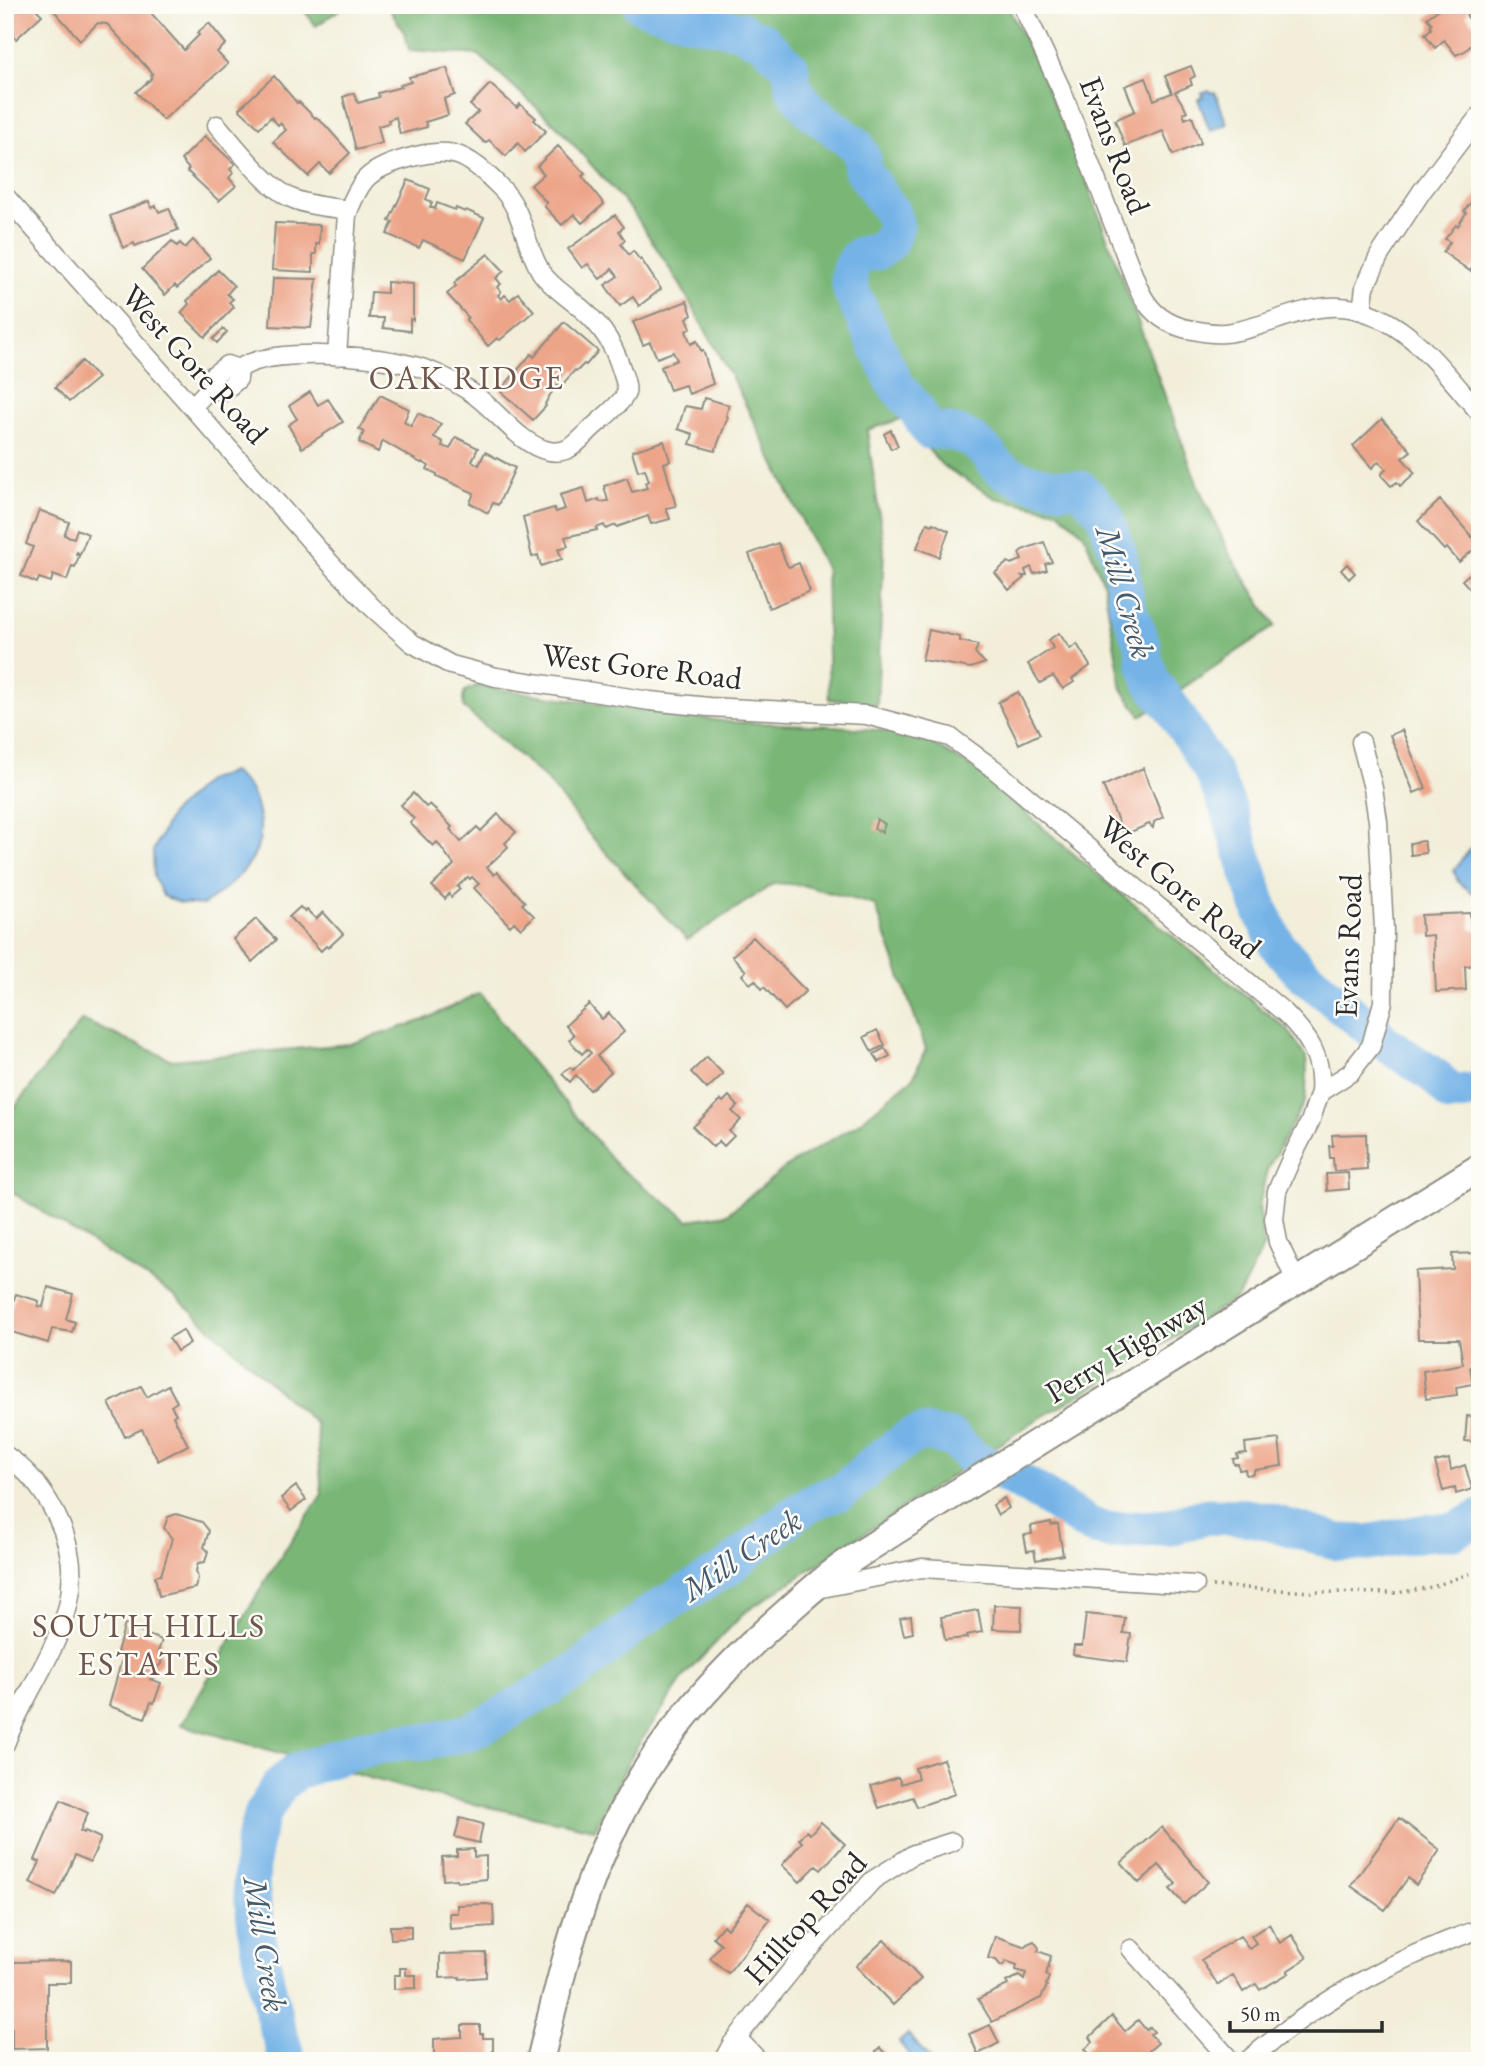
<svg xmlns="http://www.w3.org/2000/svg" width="1485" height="2066" viewBox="0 0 1485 2066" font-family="'EB Garamond',serif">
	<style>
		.forest { fill: #7ab777; stroke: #527151; stroke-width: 2 }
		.water { fill: #74b3e7; stroke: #506f89; stroke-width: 2 }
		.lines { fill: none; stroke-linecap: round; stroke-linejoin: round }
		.river { stroke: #74b3e7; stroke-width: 37 }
		.building { fill: #eda589 }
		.street-casing { stroke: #8e8c82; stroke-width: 21 }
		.secondary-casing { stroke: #8e8c82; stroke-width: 30 }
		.path { stroke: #8e8c82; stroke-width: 3.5; stroke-dasharray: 2 5; stroke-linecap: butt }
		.street { stroke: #fff; stroke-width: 18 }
		.secondary { stroke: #fff; stroke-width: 26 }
		.labels { text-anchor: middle; stroke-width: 5; stroke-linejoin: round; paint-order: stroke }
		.street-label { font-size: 32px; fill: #2b2b2b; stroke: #fdfcf7 }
		.neighbourhood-label { font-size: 33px; letter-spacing: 2px; fill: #6f564c; stroke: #fdfcf7 }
		.water-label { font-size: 33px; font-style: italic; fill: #455b6d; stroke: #fdfcf7 }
	</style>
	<rect width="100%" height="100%" fill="#fdfcf7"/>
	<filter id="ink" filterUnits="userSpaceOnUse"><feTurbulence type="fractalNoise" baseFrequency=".0143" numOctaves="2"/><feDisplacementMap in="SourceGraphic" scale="14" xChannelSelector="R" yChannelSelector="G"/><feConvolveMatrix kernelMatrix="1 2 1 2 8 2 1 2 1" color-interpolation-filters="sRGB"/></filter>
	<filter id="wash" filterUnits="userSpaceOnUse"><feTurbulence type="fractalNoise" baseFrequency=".00686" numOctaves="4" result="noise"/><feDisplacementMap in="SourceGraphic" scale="28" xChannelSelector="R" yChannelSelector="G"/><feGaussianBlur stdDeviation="1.57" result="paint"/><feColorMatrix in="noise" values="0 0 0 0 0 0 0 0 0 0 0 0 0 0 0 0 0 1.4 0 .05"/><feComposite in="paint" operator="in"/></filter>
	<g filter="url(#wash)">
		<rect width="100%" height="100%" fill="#f2eed9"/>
		<!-- forest -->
		<path class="forest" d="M300,5H347L316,26Z
			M387,5H1007L1039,69L1082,169L1198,486L1229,553L1275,626L1141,716L1122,689L1104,585L1084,534L1058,511L995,498L942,465L901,419L867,430L884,549L877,705L829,699L826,570L739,391L681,286L633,212L558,127L479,55L409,50L404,32Z
			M476,686L730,722L835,726L896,732L927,741L976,770L1105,881L1288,1030L1306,1057L1307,1076L1305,1101L1267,1170L1259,1206L1264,1246L1238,1297L1099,1384L1033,1422L744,1613L686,1674L633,1753L595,1829L430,1795L181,1725L267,1578L322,1494L316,1424L174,1295L5,1188V1120L82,1020L172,1060L350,1044L424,1020L480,993L524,1053L618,1167L689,1220L727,1214L789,1165L856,1125L913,1078L926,1049L875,905L802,885L775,883L687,940L589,834L547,780L464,708L463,698L465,691Z"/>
		<!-- water -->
		<path class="water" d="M1209,90L1211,93L1215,92L1227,124L1210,131L1198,99L1203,97L1201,93Z
			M232,772C250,786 253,791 258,813C270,856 235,882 203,905L180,903L163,896L154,877L153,851L171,814L206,781Z
			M1470,848L1480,849V898L1458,882L1454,870Z
			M908,2034L929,2058V2061H915L899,2042Z"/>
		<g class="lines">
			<!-- river -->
			<path class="river" d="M641,5L692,21L741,30L751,37L761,39L791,68L793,88L810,110L856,145L863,159L862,169L892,213L896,226L889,243L877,252L862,254L856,259L850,269L849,278L852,293L895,384L916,409L929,431C954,430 970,435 988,454C993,459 995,467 1002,470C1026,484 1054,488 1081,489L1104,513L1120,559L1127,606L1143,646L1144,659L1152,682L1172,708L1213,773L1229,810L1260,909L1277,945L1299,970L1339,1004L1376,1033L1384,1042L1436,1077L1451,1094L1480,1090
				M288,2061L276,2024L266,1981L256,1927L251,1886L253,1844L262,1814L280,1785L295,1772L360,1749L407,1741L421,1743L470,1732L492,1721L580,1669L652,1612L727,1568L793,1515L817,1500L843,1491L877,1461L910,1437L923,1433L952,1438L973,1458L1030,1487L1091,1526L1111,1531L1170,1527L1207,1516L1246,1517L1267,1521L1339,1542L1368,1543L1422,1533L1454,1531L1480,1518"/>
		</g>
		<g id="blocks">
			<!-- building -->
			<path class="building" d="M9,5H42L37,10L42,15L16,39L5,27V9Z
				M49,5H144L184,50L199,35L197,33L209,23L226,44L217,52L228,64L163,120L136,92L151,79L152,73L107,24L98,23L80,40Z
				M1444,5H1465L1469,12L1466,15L1479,30L1474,33L1478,39L1465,51L1456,55L1444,40L1435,48L1425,34L1431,29L1430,26L1432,24L1427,18Z
				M1191,66L1195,76L1190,79L1192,85L1175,92L1187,111L1183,113L1185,119L1192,116L1201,143L1173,155L1163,131L1125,146L1115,120L1135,111L1125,86L1146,78L1154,100L1172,93L1165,76Z
				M447,68L455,95L444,99L448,115L425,122L427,127L400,134L396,117L388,120L389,123L378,126L382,143L356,150L343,97L354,93L358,103L379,97L378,93L401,87L400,85L411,82L409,77Z
				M274,76L297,103L299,102L315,118L316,117L325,125L350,153L329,173L320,164L308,176L273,142L286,130L280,123L278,125L271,117L259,128L239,109Z
				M490,84L517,108L520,104L536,118L534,120L546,131L525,152L518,143L506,156L489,140L485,143L465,124L478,112L470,105Z
				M205,136L235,164L230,169L233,173L229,178L236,186L219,201L187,171L189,169L181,160Z
				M558,146L585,174L582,176L604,204L582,223L574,214L562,225L544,206L547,203L531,185L544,174L537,166Z
				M408,180L430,189L426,199L432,203L430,207L435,209L437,203L455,210L456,208L465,212L466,210L484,218L465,259L423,240L419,248L387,234L393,222L389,221Z
				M1480,191V257L1470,271L1443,252L1450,242L1445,239L1456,225L1458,226L1466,213L1464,211Z
				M149,201L151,208L156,206L159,212L169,208L178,230L135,246L134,243L123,248L110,216Z
				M615,215L624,227L619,231L625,240L621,244L629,255L633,251L640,260L641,259L661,289L639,306L633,297L620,306L605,285L618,276L612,269L600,279L588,264L582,268L568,249Z
				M275,223L320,225L319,244H316V254H313V272L272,270Z
				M193,240L210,258L177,288L175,285L165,295L142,269L172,241L177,246L180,243L185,248Z
				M488,254L504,271L496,278L501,284L497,287L501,292L498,295L501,299L505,295L510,300L518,293L534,311L500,340L497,338L488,346L466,320L468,317L447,294L456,286L454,283Z
				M218,270L234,286L227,294L233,299L229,302L234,307L205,337L181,313L189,304L187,301Z
				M273,278L317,279L311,328L270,326Z
				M387,282L413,284V320L410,319V331L383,328L384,318H369L371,292L387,293Z
				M687,301L692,315L687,318L691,328L686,331L691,344L697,341L701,351L703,350L713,384L689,394L685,385L670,390L661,367L677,360L673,352L657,358L650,342L643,345L633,322Z
				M564,322L598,351L586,365L584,364L577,371L575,370L563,384L560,382L550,395L545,404L546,406L533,420L500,391L531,354L534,357Z
				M223,329L227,332L217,343L213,339Z
				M82,361L98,378L69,402L55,387Z
				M310,392L318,405L328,399L343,422L302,448L288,425L297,419L289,406Z
				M380,395L409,409L404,422L411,426L418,413L441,424L434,437L443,442L442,446L450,449L456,437L478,448L472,461L479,465L485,452L515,468L498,505L493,503L488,513L470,503L474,493L437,476V474L427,469L429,466L422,462L421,463L383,441L378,452L359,442L364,432L359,429Z
				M704,398L729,405L726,416L728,417L715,451L690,444L693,434L678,429L685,406L701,409Z
				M1382,419L1411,451L1402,458L1415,473L1400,486L1397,482L1391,486L1381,475L1386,469L1379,461L1372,468L1353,446Z
				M891,430L898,446L891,449L884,434Z
				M664,441L670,461L664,463L676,506L666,508L670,519L651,524L648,516L617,527L616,525L606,529L604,525L596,528L597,530L565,537L568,546L558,549L562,559L541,566L538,555L532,557L523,517L554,508L556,512L565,509L560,495L584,488L588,503L599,499L600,502L608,501L604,486L627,478L632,492L647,488L645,483L649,481L645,469L638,471L632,451Z
				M1440,500L1479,545L1459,562L1447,548L1444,550L1418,521Z
				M39,510L69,522L64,535L74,538L77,529L88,534L80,554L77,552L76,554L79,556L75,567L72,566L67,580L53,575L51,582L39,578L37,583L21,576L33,547L26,544Z
				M927,523L932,525L933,523L949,531L939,557L917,548Z
				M1044,542L1052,562L1045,564L1047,570L1034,574L1031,567L1025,570L1027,576H1022L1024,578L1009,590L995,573L1008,562L1011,564L1022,560L1019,553L1022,550Z
				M778,543L787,565L789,567L799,563L810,591L769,608L749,554Z
				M1347,564L1355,573L1349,579L1341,570Z
				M1480,565V600L1462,580Z
				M929,630L960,637V641L978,645L975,653L985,663L971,668L922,660Z
				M1059,633L1070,649L1077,644L1090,666L1072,679L1074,682L1063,689L1053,676L1040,683L1028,664L1053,648L1048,640Z
				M1018,692L1040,734L1019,744L998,702Z
				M1402,730L1426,788L1414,793L1390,735Z
				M1143,768L1163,817L1154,822L1153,828L1149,824L1124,835L1103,786Z
				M413,793L426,807L430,804L452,827L450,829L461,842L477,827L481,831L498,814L516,832L505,843L508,847L487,867L494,875L497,872L525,902L522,904L534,916L521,929L514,922L510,926L474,888L479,884L472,877L470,879L468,877L457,887L460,889L451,897L449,894L445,899L432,886L454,865L437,842L433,846L410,823L414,819L401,805Z
				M877,819L885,824L882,832L874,829Z
				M1424,841L1426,853L1411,855L1410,843Z
				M300,907L305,912L307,910L316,919L323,912L343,934L328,948L326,946L321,951L289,917Z
				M1470,913L1471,930H1480V965L1465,966L1466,990L1436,992L1433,935L1422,936L1421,915Z
				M256,919L276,940L252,962L233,939Z
				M753,937L806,991L785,1010L764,987L762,989L755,980L750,984L742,975L746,971L732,956Z
				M589,1004L602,1019L609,1013L624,1032L597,1056L611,1072L590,1090L576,1075L570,1082L562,1074L570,1067L573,1070L591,1053L587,1049L582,1054L569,1040L574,1035L566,1025Z
				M877,1030L885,1045L872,1052L864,1037Z
				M885,1048L890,1056L879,1062L874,1054Z
				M707,1057L723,1074L707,1089L691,1072Z
				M729,1096L738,1106L732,1111L741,1120L729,1131L734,1136L724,1146L719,1141L713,1147L693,1127L721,1100L723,1102Z
				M1366,1134L1367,1169L1334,1171L1333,1158H1330L1329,1146H1333L1332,1135Z
				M1348,1173L1349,1189L1327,1191L1326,1174Z
				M1480,1253V1365L1470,1367L1473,1384L1456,1387L1457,1395L1426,1399L1423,1371L1463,1364L1459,1339H1418L1415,1271L1453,1269L1452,1254Z
				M48,1287L73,1294L66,1319L75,1322L72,1332L52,1329L48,1343L5,1330V1323L16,1294L39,1301L38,1306L43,1307Z
				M183,1330L190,1343L177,1351L169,1338Z
				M168,1385L177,1402L171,1406L176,1414L173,1416L188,1445L158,1461L142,1429L125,1437L109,1403L141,1386L147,1397Z
				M1467,1416L1480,1418V1443L1465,1441Z
				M1279,1439L1282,1466L1254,1470V1474L1246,1475L1245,1469L1239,1470L1238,1464H1234L1233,1459L1238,1458L1237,1454L1246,1453L1245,1443Z
				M1449,1459L1451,1470L1465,1465L1472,1489L1456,1494L1455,1488L1443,1491L1435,1462Z
				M296,1486L306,1500L291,1511L281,1498Z
				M1004,1498L1009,1508L998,1515L993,1505Z
				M176,1514L202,1522L209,1531L204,1547L208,1551L205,1562L198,1563L196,1571L198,1578L195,1588L159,1596L155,1576L161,1575L172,1539L164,1528L168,1517Z
				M1051,1522V1525L1058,1524L1063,1555L1036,1560L1034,1550L1027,1551L1024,1535L1032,1534L1031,1526Z
				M994,1605L1022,1606L1021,1630L993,1629Z
				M978,1610L982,1632L966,1635L967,1638L945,1640L941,1617Z
				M1086,1614L1125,1618L1123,1633L1131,1634L1127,1662L1073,1655L1074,1646H1082Z
				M911,1616L913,1633L904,1635L900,1618Z
				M125,1624L130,1625L129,1628L162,1640L158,1652H161L162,1657L161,1664L156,1668H153L150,1679L161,1683L154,1703L151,1702L145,1718L109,1706L121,1662L125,1663L127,1656L117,1652Z
				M943,1759L955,1794L917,1807L913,1797L879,1808L871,1786L898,1777L901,1784L918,1778L915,1768Z
				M61,1800L88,1813L80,1831L84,1833L85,1831L100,1838V1841L90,1862L75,1855L56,1896L30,1883L40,1862L35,1860Z
				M460,1818L483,1824L479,1843L455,1837Z
				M1399,1818L1440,1850L1416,1885L1408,1878L1385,1910L1351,1886Z
				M821,1822L845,1844L821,1870L816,1866L800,1882L782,1865L802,1842L799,1839L806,1831L810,1834Z
				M1162,1827L1208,1882L1184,1904L1170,1889L1176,1884L1159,1865L1139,1883L1121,1863Z
				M474,1849V1857L486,1856V1879L457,1882V1879L443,1880L442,1857L457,1856V1850Z
				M748,1903L770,1920L728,1973L710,1958L721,1944L713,1937L723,1925L727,1929Z
				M486,1904L493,1905L494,1926L450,1929L449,1913H457V1905Z
				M1269,1924L1280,1943L1292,1935L1307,1958L1287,1971L1289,1973L1260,1990L1256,1984L1243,1992L1233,1975L1218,1985L1201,1960L1240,1936L1249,1948L1256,1943L1251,1936Z
				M390,1926H411V1938L391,1939Z
				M995,1936L1026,1947L1027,1944L1034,1941L1039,1948L1038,1951L1051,1956L1046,1975L1049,1977L1046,1985L1047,1986L1041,1998L992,2022L978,1999L1008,1985L1006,1982L1019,1976L1024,1980L1026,1973L1016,1970L1017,1965L1005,1961V1964L1001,1966L996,1960L988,1958Z
				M884,1940L921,1979L893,2005L856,1966Z
				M486,1953V1977L460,1979V1977L440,1978V1954Z
				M71,1961V1983H47V2048L12,2049V2028H5V1996H12V1962Z
				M400,1968H406V1975H416V1988L394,1989V1975H400Z
				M1112,2016L1125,2031L1138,2020L1146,2030L1150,2027L1154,2032L1150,2034L1158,2043L1137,2061H1095L1085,2049L1093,2042L1090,2037Z
				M462,2025H480V2034H483V2038H493V2061H448V2059L434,2056V2039L462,2037Z
				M990,2025L999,2043L978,2054L969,2034Z
				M880,2048L892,2061H867Z"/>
		</g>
	</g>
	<g filter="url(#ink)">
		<use href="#blocks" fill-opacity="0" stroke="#8e8c82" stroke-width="2"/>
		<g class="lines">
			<defs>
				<path id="street" d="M1022,5L1061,89L1138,287C1147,308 1160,321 1183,328C1197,331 1211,334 1225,333C1268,329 1311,298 1355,309C1410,322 1444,372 1480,413
					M217,125C235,146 266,186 291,198C308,206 330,207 349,210
					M5,196L331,564L372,607L412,643L451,665L496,677L650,701L709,707L867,715L950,737L994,769L1285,1013C1309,1037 1323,1058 1320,1092
					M1362,311L1365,287L1379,256L1422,191L1480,115
					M239,369C269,347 369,355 406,364C427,368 451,379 469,391C495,407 519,445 549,451C570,455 579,440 593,427C601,420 623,402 626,393C628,386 623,375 621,368C612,339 596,319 572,301C561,292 549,284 541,272C524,244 524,210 500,187C488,175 470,157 453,154C431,149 378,163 364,181C356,191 352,202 347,214L337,356
					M193,406L212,386L211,377L227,365L239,369L238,379L223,392L212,386
					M1297,1283L1278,1242L1274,1219L1277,1191L1292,1157L1310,1122L1320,1092L1350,1073L1371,1046L1383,1002L1384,929L1378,821L1373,788L1361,742
					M5,1455C28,1470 44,1491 56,1515C102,1605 35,1664 5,1744
					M817,1589L922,1568L1195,1585
					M1131,1949L1231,2061
					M737,2038L759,2061
					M723,2061L732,2044L799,1961L873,1880L914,1854L952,1842
					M1247,2061C1318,2001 1392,1959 1480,1929"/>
				<path id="secondary" d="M540,2061C558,1987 576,1911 607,1842C649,1748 713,1676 790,1609C806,1595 821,1581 839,1568C857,1555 877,1543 897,1530L1480,1167"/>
			</defs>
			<!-- street casing -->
			<use href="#street" class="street-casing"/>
			<!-- secondary casing -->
			<use href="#secondary" class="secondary-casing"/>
			<!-- path -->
			<path class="path" d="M1212,1586L1312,1592L1396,1593L1432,1587L1480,1570"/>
			<!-- street -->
			<use href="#street" class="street"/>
			<!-- secondary -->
			<use href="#secondary" class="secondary"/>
		</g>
	</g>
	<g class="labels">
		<!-- street labels -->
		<g class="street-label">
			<text transform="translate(1115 145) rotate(69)" y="11">Evans Road</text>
			<text transform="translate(195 364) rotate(48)" y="11">West Gore Road</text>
			<text transform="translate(642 666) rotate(7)" y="11">West Gore Road</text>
			<text transform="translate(1180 887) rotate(40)" y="11">West Gore Road</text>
			<text transform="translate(1348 946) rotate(-88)" y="11">Evans Road</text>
			<text transform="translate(1126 1348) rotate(-31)" y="11">Perry Highway</text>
			<text transform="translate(805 1918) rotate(-48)" y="11">Hilltop Road</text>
		</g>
		<!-- neighbourhood labels -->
		<g class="neighbourhood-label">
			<text x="467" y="389">OAK RIDGE</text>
			<text x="149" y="1637">SOUTH HILLS<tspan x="149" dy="38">ESTATES</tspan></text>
		</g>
		<!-- water labels -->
		<g class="water-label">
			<text transform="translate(1126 592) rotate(74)" y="12">Mill Creek</text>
			<text transform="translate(741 1554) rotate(-34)" y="12">Mill Creek</text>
			<text transform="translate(266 1944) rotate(81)" y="12">Mill Creek</text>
		</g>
	</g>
	<!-- margin -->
	<rect width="1485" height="2066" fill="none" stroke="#fdfcf7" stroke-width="28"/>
	<!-- scale -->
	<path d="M1230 2021v10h152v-10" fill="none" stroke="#2b2b2b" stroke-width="3.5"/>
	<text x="1240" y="2021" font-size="21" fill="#2b2b2b" stroke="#fdfcf7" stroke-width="5" paint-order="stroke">50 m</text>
</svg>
